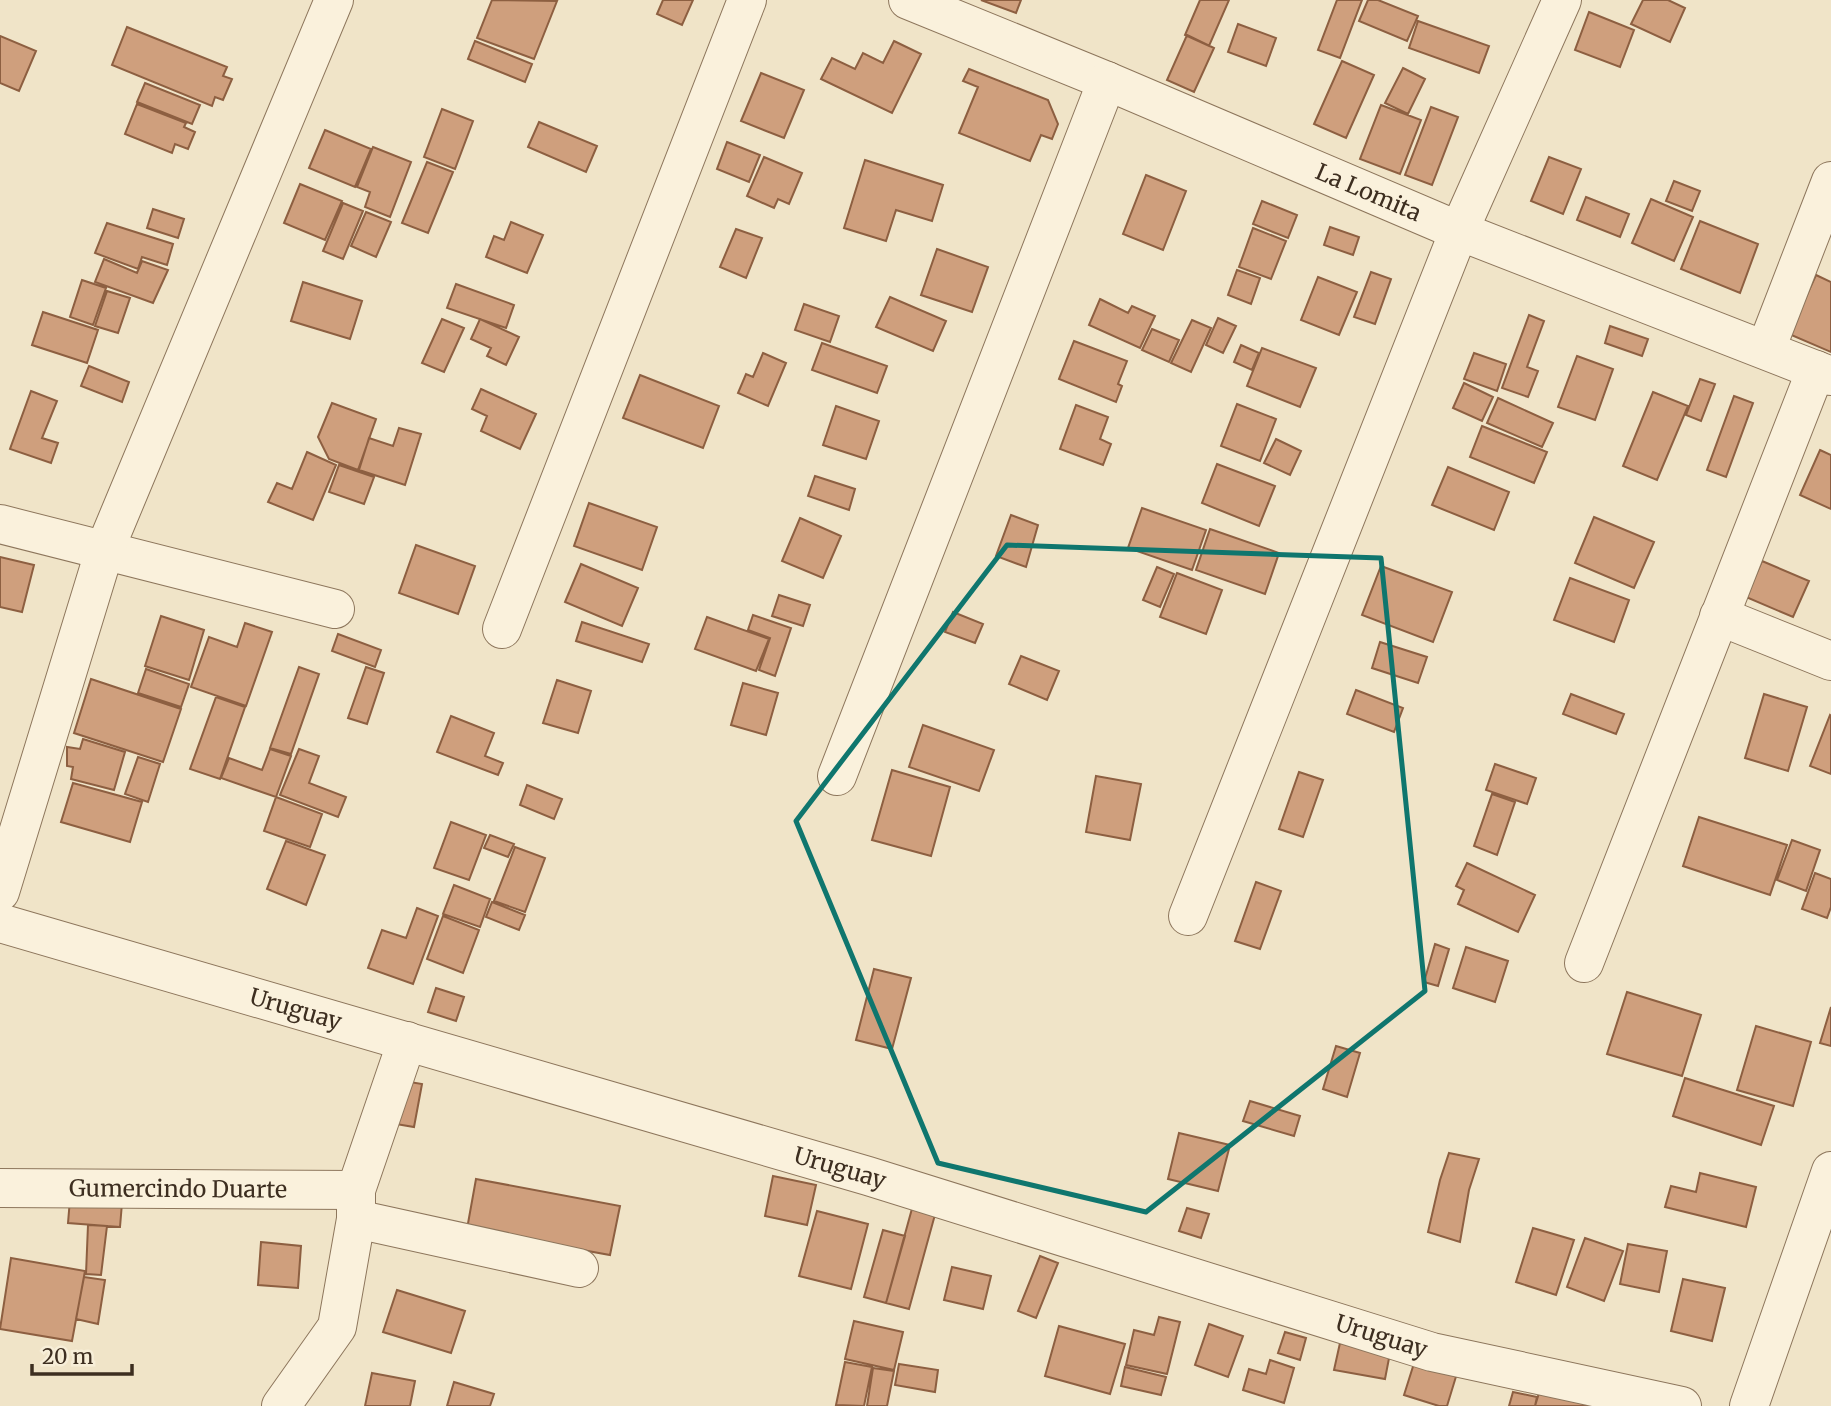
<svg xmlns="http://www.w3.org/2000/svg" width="1831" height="1406" viewBox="0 0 1831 1406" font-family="Merriweather,serif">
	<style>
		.building { fill: #cf9f7d; stroke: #8d5f41; stroke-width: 2 }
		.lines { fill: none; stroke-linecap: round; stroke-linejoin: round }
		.minor-casing { stroke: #8d765c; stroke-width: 40 }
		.minor { stroke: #faf1dc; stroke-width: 38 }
		.marked { fill: none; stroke: #0f766e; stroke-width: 5; stroke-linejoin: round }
		.labels { text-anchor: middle; stroke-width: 7; stroke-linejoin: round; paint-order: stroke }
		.street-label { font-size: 23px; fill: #3d2e20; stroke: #f7eed8 }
	</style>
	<rect width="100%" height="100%" fill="#f0e4c8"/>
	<!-- building -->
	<path class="building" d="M492,0L557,1L534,59L477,38Z
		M663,0H693L682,25L657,14Z
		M981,0H1021L1016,13Z
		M1200,0H1229L1209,46L1185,35Z
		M1337,0H1362L1340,58L1318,50Z
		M1368,0H1378L1418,16L1407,41L1359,21Z
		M1643,0H1668L1685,8L1670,42L1631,24Z
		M1589,12L1634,30L1620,67L1575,50Z
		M1418,21L1489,46L1479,73L1409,48Z
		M1238,24L1276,38L1266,66L1228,52Z
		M127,27L227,67L223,76L232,79L223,100L215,97L212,106L112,65Z
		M1187,35L1214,48L1194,92L1167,80Z
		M0,36L36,51L19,91L0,83Z
		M475,41L532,64L525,82L468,59Z
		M894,41L921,54L892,113L821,79L832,58L855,69L863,53L883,63Z
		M1342,61L1374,75L1346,138L1314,124Z
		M1403,68L1425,79L1408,114L1385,103Z
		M969,69L1048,100L1058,124L1052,139L1041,135L1030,161L959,133L978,87L963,81Z
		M761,73L804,90L784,138L741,121Z
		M145,83L200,105L192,124L137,102Z
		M137,104L186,123L184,127L195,132L188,149L175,144L172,153L125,134Z
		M1381,105L1421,120L1400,174L1360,159Z
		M1431,107L1458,117L1432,185L1405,175Z
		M442,109L473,121L455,169L424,157Z
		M539,122L597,146L586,172L528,147Z
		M325,130L371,149L355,187L309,168Z
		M727,142L760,155L749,182L717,169Z
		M373,147L411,162L390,217L365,207L370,192L357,187Z
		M764,157L802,173L789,204L778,199L774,208L747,196Z
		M1549,157L1581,169L1563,214L1531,201Z
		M865,160L943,185L932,221L896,210L886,241L844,228Z
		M427,162L453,172L428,233L402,223Z
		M1146,175L1186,191L1163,250L1123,234Z
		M1674,181L1700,191L1692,211L1666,201Z
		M300,184L342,201L325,240L284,223Z
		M1586,197L1629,214L1620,237L1577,220Z
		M1651,199L1693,217L1674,261L1632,243Z
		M1262,201L1297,215L1288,238L1253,224Z
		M343,203L363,211L343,259L323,251Z
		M153,209L184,219L178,238L147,228Z
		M366,212L391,222L376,257L351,246Z
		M1700,221L1758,244L1740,293L1681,269Z
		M511,222L543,235L527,273L486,257L494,236L504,240Z
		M107,223L173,244L167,265L142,257L138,269L95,253Z
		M1330,227L1359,237L1353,255L1324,245Z
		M1253,228L1286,241L1271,279L1239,267Z
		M736,229L762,238L746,278L720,267Z
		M937,249L988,267L972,312L921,295Z
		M104,259L137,273L142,261L168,270L153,303L95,282Z
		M1237,270L1260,278L1251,304L1228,295Z
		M1371,272L1391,279L1375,324L1354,317Z
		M1816,275L1831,282V352L1789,334Z
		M1318,277L1357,292L1339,335L1301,320Z
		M82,280L106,288L93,325L70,317Z
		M303,282L362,301L350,339L291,321Z
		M456,284L514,305L506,328L447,308Z
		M107,291L130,298L118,333L95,326Z
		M890,297L946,321L933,351L876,327Z
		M1100,299L1128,313L1132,306L1155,316L1140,348L1089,325Z
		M804,304L839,316L830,342L795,330Z
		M43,312L98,330L87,363L32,345Z
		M1529,315L1544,321L1527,367L1538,371L1528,397L1502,388Z
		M1218,318L1236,326L1223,353L1206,345Z
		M442,319L464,328L444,372L422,363Z
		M480,319L519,337L506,365L487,356L491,348L471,339Z
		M1192,320L1211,328L1191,372L1171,363Z
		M1610,326L1648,339L1642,356L1605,343Z
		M1152,329L1179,340L1169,362L1142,350Z
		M1074,341L1127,361L1118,384L1122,386L1116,402L1059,379Z
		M822,343L887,366L877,393L812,370Z
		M1241,345L1259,353L1252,370L1234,362Z
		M1262,348L1316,368L1300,407L1247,386Z
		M763,353L786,363L768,406L738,393L746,374L753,377Z
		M1474,353L1506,364L1497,391L1464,379Z
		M1577,356L1613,369L1595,420L1558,407Z
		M89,366L129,382L122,402L81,386Z
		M640,375L719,406L703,448L623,418Z
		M1700,379L1715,384L1701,421L1686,415Z
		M1464,383L1493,397L1482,421L1453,408Z
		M481,389L536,414L520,449L481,431L487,416L472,409Z
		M31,391L57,401L42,438L58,443L51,463L10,449Z
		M1653,392L1688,406L1657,480L1623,466Z
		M1734,396L1753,403L1726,477L1707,470Z
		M1498,398L1553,423L1542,447L1487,423Z
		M332,403L376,419L358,470L329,459L318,437Z
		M1237,404L1276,419L1260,461L1221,446Z
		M1076,405L1108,417L1100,439L1111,444L1103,465L1060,449Z
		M836,406L879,421L866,459L823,445Z
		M1482,426L1547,452L1534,483L1470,457Z
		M399,428L421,434L405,485L359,470L369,438L393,446Z
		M1276,439L1301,451L1290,475L1264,463Z
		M1820,450L1831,455V509L1800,495Z
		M307,452L336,465L313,520L268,502L277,483L292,489Z
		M1217,464L1275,486L1259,526L1202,503Z
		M339,465L374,477L364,504L329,492Z
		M1448,467L1509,492L1494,530L1432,505Z
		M815,476L855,489L849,510L808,496Z
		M589,503L657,527L642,570L574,546Z
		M1142,508L1206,530L1192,570L1128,548Z
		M1011,515L1038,525L1026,567L996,556Z
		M1594,517L1654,542L1634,588L1575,563Z
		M800,518L841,536L823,578L782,561Z
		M1210,529L1279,553L1265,594L1196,570Z
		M416,545L475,566L458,614L399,593Z
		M0,557L34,565L22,612L0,607Z
		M1762,561L1809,581L1793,617L1746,597Z
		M581,564L638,588L622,626L565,602Z
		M1381,566L1452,592L1433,642L1362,615Z
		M1157,567L1174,574L1160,607L1143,600Z
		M1177,573L1222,590L1206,634L1160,617Z
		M1570,578L1629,600L1614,642L1554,620Z
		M779,595L810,605L803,626L772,616Z
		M953,612L983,624L975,643L945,632Z
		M753,615L791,628L775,676L759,670L770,638L748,630Z
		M161,616L204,630L189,680L145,666Z
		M707,617L769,639L756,671L695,649Z
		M582,622L649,644L642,662L576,641Z
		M245,623L272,632L246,706L191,687L209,637L237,647Z
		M338,634L381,650L375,667L332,651Z
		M1380,642L1427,657L1418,683L1372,668Z
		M1021,656L1059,671L1047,700L1009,684Z
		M299,667L319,674L291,754L270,748Z
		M366,667L384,673L367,724L348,718Z
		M146,669L189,684L181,707L138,693Z
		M91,679L181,709L163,762L74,733Z
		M557,680L591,691L578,733L543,723Z
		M743,683L778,693L766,735L731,725Z
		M1356,690L1403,708L1394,732L1347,714Z
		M1571,694L1624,714L1616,734L1563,714Z
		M1764,694L1807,707L1788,771L1745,758Z
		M216,697L245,707L220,779L190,769Z
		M1830,715L1831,716V774L1810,766Z
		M451,716L494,733L485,756L503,763L498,775L437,752Z
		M923,725L994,750L979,791L909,767Z
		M83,739L125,752L114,790L71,779L73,767L67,766V747L80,749Z
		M270,749L291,756L276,797L221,778L229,758L262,770Z
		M299,749L319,756L309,783L346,797L338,817L280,795Z
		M138,757L160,764L148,802L125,794Z
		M1495,764L1536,778L1527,804L1486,790Z
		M892,770L950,787L931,856L872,840Z
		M1299,772L1323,780L1303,837L1279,829Z
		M1096,776L1141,784L1130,840L1086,832Z
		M73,783L142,802L130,842L61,822Z
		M527,785L562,799L554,819L520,805Z
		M1492,794L1515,802L1497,855L1474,846Z
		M276,797L322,814L310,847L264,831Z
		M1699,817L1787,845L1770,895L1683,866Z
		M451,822L486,835L469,880L434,868Z
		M490,835L514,844L508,857L484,848Z
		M1792,840L1820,850L1806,891L1777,880Z
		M286,841L325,855L306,905L267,889Z
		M515,847L545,858L525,912L494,901Z
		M1467,863L1535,895L1518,932L1458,904L1464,890L1456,886Z
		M1815,873L1831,879V907L1827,918L1802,909Z
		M1256,882L1281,891L1260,949L1235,941Z
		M454,885L490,899L480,927L443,914Z
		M492,902L525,915L519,930L486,917Z
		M417,908L438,916L413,984L368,968L382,930L406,938Z
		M443,916L479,930L463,973L427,959Z
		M1435,944L1449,949L1438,986L1424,982Z
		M1466,947L1508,961L1495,1002L1453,988Z
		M874,969L911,978L892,1049L856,1040Z
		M436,988L464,997L456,1021L428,1012Z
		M1627,992L1701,1015L1682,1076L1607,1054Z
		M1831,1007V1046L1820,1043Z
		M1756,1026L1811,1042L1793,1106L1737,1090Z
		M1336,1046L1360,1053L1347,1097L1323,1089Z
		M1685,1078L1774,1106L1761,1145L1673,1116Z
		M398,1080L422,1084L414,1127L390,1123Z
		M1250,1101L1300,1116L1294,1136L1243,1121Z
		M1179,1133L1230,1145L1218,1191L1168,1179Z
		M1449,1153L1479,1159L1469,1190L1460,1242L1428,1232L1440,1180Z
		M1700,1173L1756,1187L1746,1227L1665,1207L1671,1186L1696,1192Z
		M773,1176L816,1185L807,1225L765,1216Z
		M476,1179L620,1206L610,1255L467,1229Z
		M70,1199L122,1203L120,1227L68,1223Z
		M913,1205L936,1211L909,1309L886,1303Z
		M1187,1208L1209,1214L1201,1238L1179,1231Z
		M817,1211L868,1224L851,1289L799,1276Z
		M88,1225L107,1226L101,1275L86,1274Z
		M1533,1228L1574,1240L1556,1295L1516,1282Z
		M883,1230L905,1236L886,1303L864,1297Z
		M1585,1238L1623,1251L1604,1301L1567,1287Z
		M261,1242L301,1246L298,1288L258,1285Z
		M1628,1244L1667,1251L1659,1292L1620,1284Z
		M1040,1256L1058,1263L1036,1318L1018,1311Z
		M11,1258L85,1271L72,1341L0,1329Z
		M952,1267L991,1276L983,1309L944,1300Z
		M84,1277L105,1280L98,1324L76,1319Z
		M1683,1279L1725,1288L1712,1341L1671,1331Z
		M397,1290L465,1311L451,1353L383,1332Z
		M1159,1317L1180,1322L1167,1374L1126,1365L1134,1330L1154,1335Z
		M854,1321L903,1332L894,1370L845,1359Z
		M1209,1324L1243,1336L1228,1377L1195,1365Z
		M1059,1326L1125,1344L1110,1394L1045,1376Z
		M1285,1332L1306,1338L1300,1360L1278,1353Z
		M1340,1343L1390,1353L1385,1379L1334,1370Z
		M1416,1357L1458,1370L1447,1406H1439L1404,1395Z
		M1270,1360L1294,1368L1284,1403L1243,1390L1249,1369L1266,1374Z
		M845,1362L872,1367L864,1406L836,1405Z
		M899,1364L938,1370L935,1392L895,1385Z
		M1125,1367L1166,1377L1161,1395L1121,1386Z
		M873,1368L894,1371L887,1406H867Z
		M372,1373L415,1381L410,1406H365Z
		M454,1382L494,1394L490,1406H447Z
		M1513,1392L1537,1397L1535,1406H1509Z
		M1539,1393L1594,1406H1535Z"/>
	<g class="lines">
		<defs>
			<g id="minor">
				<path id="s1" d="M908,0L1107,81L1459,231L1831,376"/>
				<path d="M1766,349L1831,181"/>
				<path d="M0,524L335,609"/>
				<path d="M1719,616L1831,661"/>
				<path d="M502,629L747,0"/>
				<path d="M837,776L1107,81"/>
				<path d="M0,892L105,549L334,0"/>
				<path d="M1188,916L1459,231L1562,0"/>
				<path id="s2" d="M0,923L868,1176L1432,1352L1682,1406"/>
				<path d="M1584,963L1816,370"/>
				<path id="s3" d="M0,1188L356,1190"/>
				<path d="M356,1219L579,1268"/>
				<path d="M281,1406L337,1327L356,1219V1190L407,1041"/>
				<path d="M1749,1406L1831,1171"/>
			</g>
		</defs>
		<!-- minor casing -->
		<use href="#minor" class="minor-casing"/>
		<!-- minor -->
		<use href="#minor" class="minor"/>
	</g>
	<!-- marked area -->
	<path class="marked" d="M1007,545L1381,558L1425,991L1146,1212L938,1163L796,821Z"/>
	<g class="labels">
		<!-- street labels -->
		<g class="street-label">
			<text dy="8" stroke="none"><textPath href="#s1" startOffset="499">La Lomita</textPath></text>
			<text dy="8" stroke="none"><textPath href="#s2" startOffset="308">Uruguay</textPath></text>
			<text dy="8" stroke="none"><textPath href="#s2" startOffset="875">Uruguay</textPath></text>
			<text dy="8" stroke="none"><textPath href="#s3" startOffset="178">Gumercindo Duarte</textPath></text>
			<text dy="8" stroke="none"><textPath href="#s2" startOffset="1442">Uruguay</textPath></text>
		</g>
	</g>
	<!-- scale -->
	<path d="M32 1364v10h100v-10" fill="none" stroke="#3d2e20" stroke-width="3.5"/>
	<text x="42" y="1364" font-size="21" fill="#3d2e20" stroke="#f7eed8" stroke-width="5" paint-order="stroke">20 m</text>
</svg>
